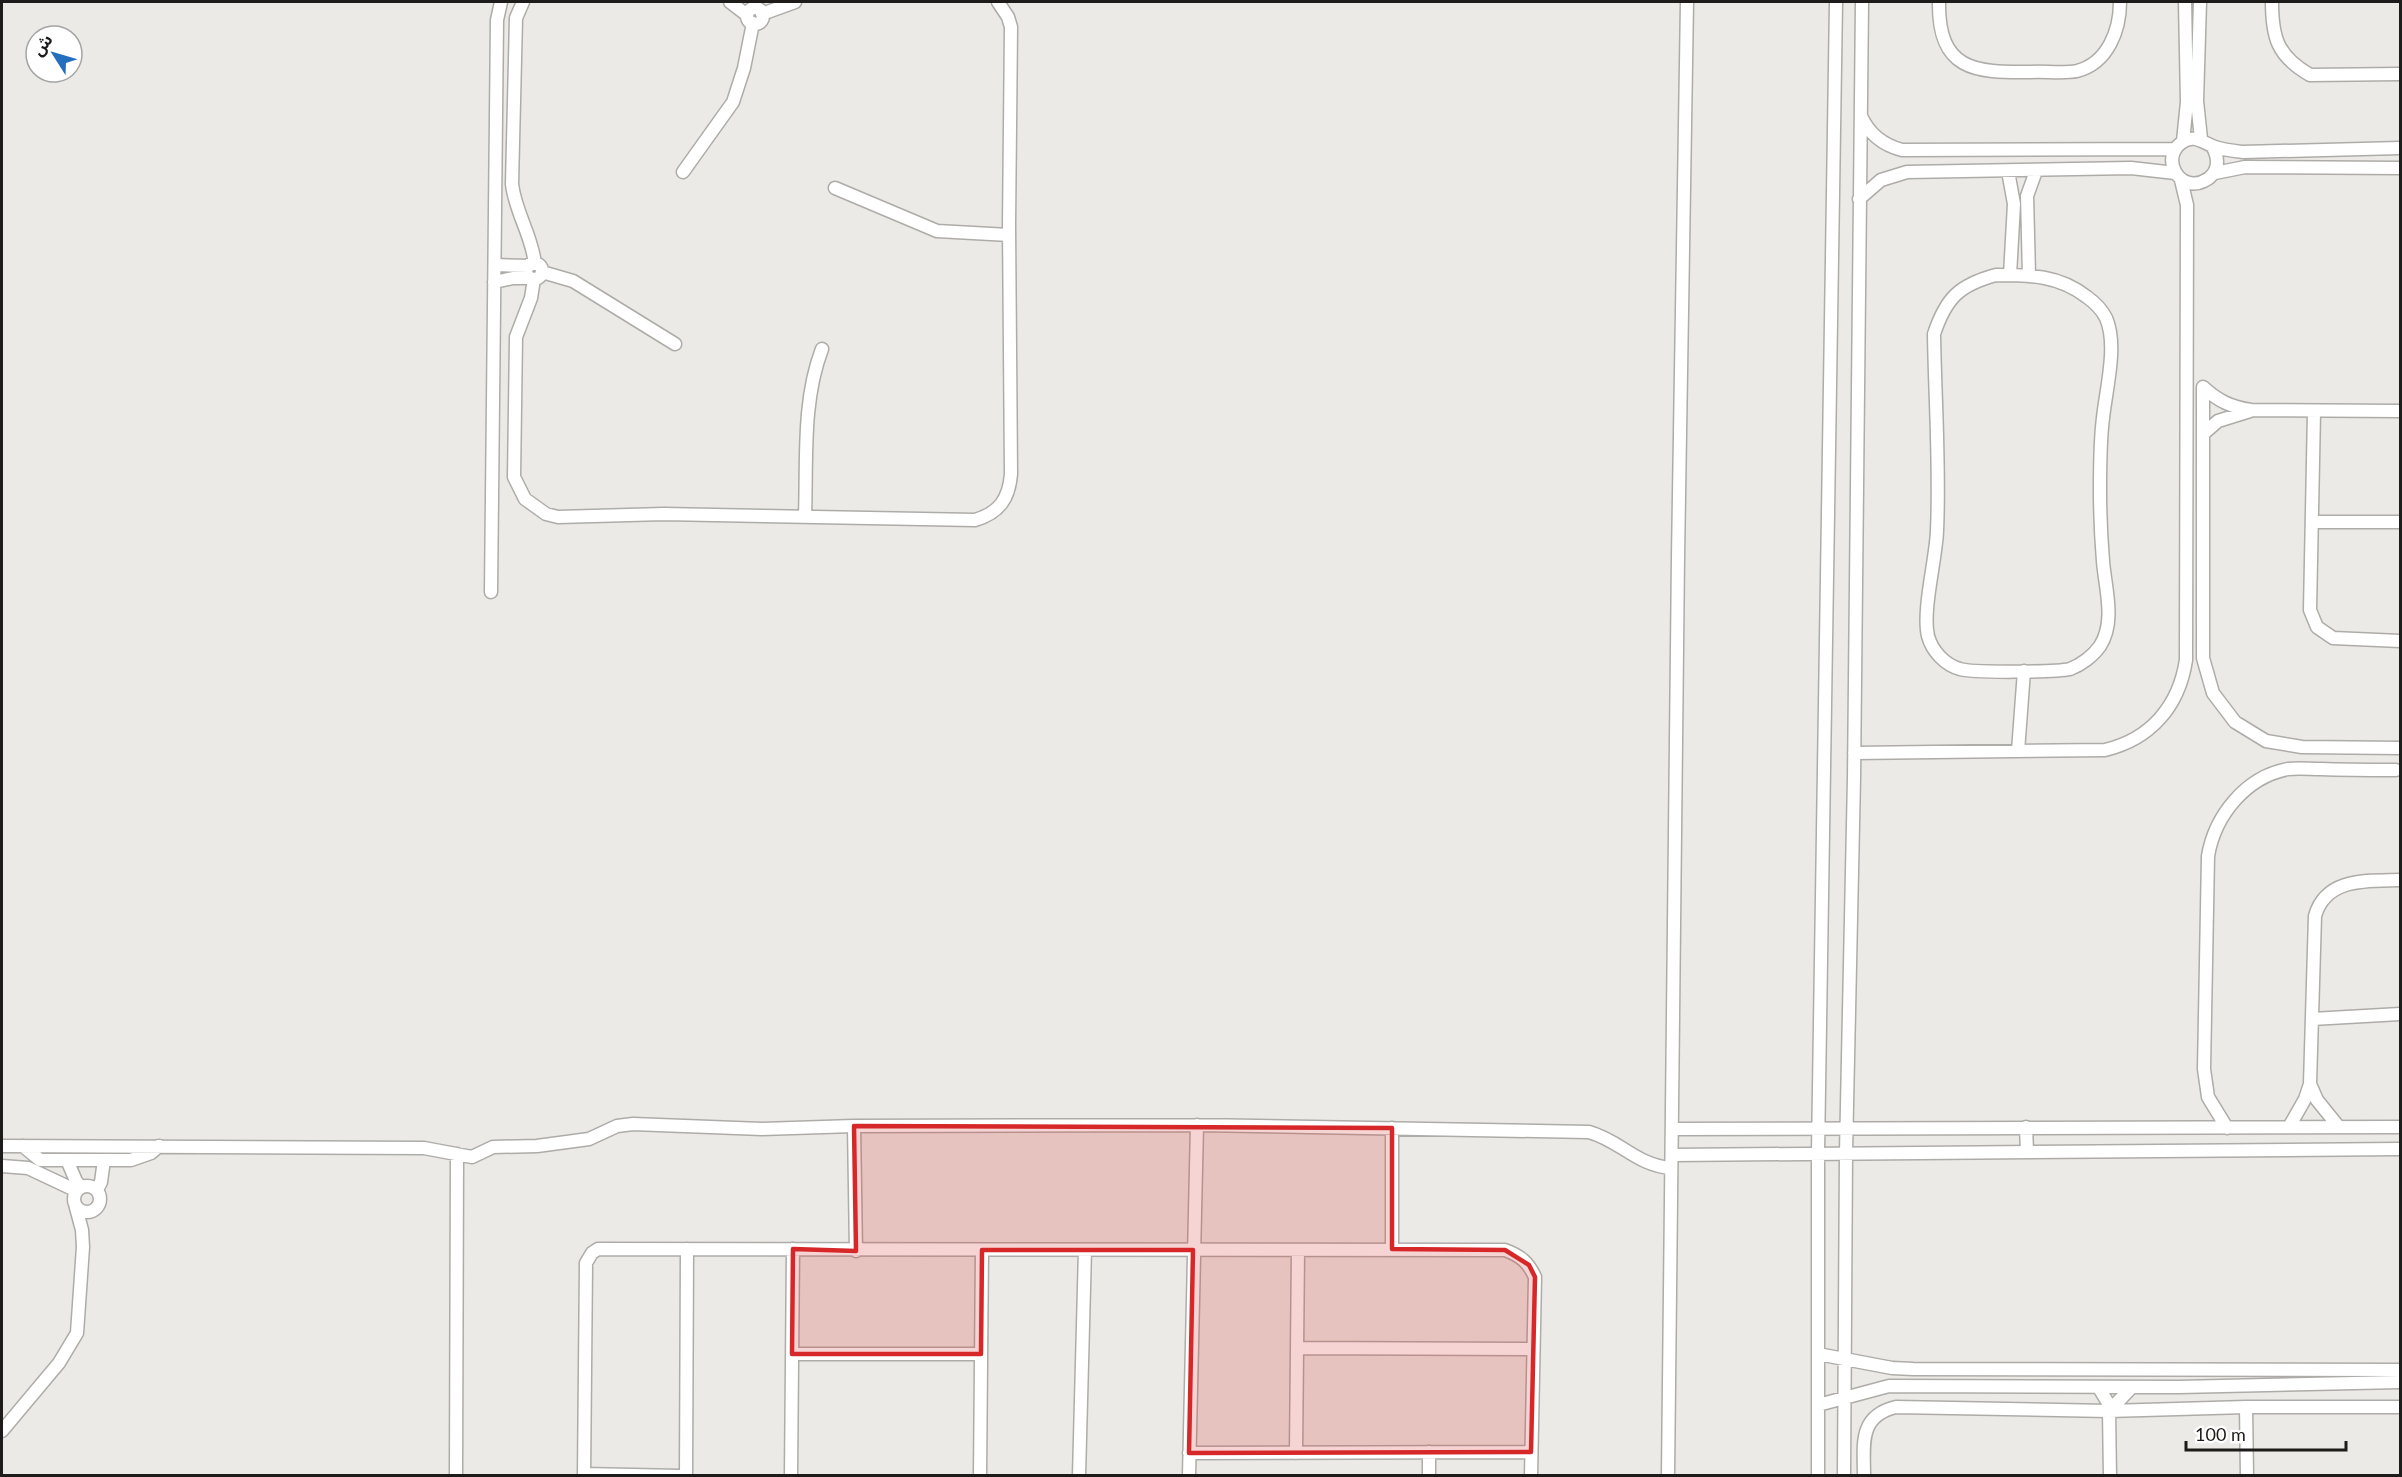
<svg xmlns="http://www.w3.org/2000/svg" width="2402" height="1477" viewBox="0 0 2402 1477" font-family="Lato,'Noto Sans Arabic',sans-serif">
	<style>
		.lines { fill: none; stroke-linecap: round; stroke-linejoin: round }
		.minor-casing { stroke: #aeaca8; stroke-width: 15 }
		.minor { stroke: #fff; stroke-width: 12 }
		.marked { fill: #d62828; fill-opacity: 0.2; stroke: #d62828; stroke-width: 4.5; stroke-linejoin: round }
	</style>
	<rect width="100%" height="100%" fill="#eceae6"/>
	<g class="lines">
		<defs>
			<path id="minor" d="M523,2L516,18L512,184C515,212 532,235 535,264
				M730,2L747,15
				M1939,2C1938,70 1974,73 2031,72C2045,71 2063,74 2077,71C2108,63 2120,30 2120,2
				M2200,2L2197,101L2201,139
				M2272,2C2272,37 2277,56 2310,75L2400,74
				M747 16a8 8 0 1 1 16 0a8 8 0 1 1-16 0Z
				M762,14L795,2
				M1861,116C1869,134 1883,145 1902,150L2175,149
				M2183,141L2187,102L2185,2
				M2212,146C2220,159 2219,174 2204,181C2180,193 2160,159 2181,143C2194,133 2203,143 2215,147C2224,150 2234,151 2243,152L2400,148
				M2008,171L2014,204L2010,275
				M683,172L733,102L744,68L753,23
				M2215,173L2245,167L2400,168
				M835,188L937,231L1009,235
				M1859,199L1881,180L1907,172L2131,168L2175,173
				M526 271a8 8 0 1 1 16 0a8 8 0 1 1-16 0Z
				M495,265L529,266
				M542,272L573,281L675,344
				M1996,275C2030,275 2059,275 2087,297C2094,302 2102,310 2106,318C2118,345 2106,389 2103,418C2100,441 2100,466 2100,490C2100,514 2101,537 2103,561C2105,588 2116,621 2100,646C2093,656 2081,665 2070,669C2057,672 1972,673 1960,669C1945,665 1932,651 1928,636C1922,611 1936,559 1937,531C1940,466 1935,400 1934,334C1946,298 1959,285 1996,275Z
				M2029,275L2027,196L2036,171
				M534,279L531,298L516,337L514,477L525,499L546,514L558,517L664,514L975,520C999,513 1009,499 1011,474L1009,225L1011,27L1008,17L998,2
				M494,282L513,278H531
				M2203,387V658L2213,693L2235,722L2266,741L2302,747L2400,748
				M2203,387C2218,401 2231,407 2251,410L2400,411
				M2314,412L2310,610L2317,627L2333,638L2400,641
				M2203,434L2218,421L2250,411
				M805,516C807,461 802,401 822,349
				M2313,522H2400
				M491,592L497,20L501,2
				M2018,751L2024,671
				M1854,753L2105,750C2151,739 2179,706 2186,660L2187,205L2181,180
				M2312,1019L2400,1014
				M2310,1084L2317,1100L2338,1126
				M854,1126L856,1251
				M2026,1127L2027,1151
				M2289,1127L2305,1099L2310,1084L2315,916C2326,877 2368,881 2400,880
				M2227,1128L2208,1097L2204,1069L2208,856C2215,815 2246,777 2288,769C2298,768 2310,769 2321,769C2346,770 2371,770 2396,770
				M1672,1129L2400,1127
				M2,1146L424,1148L472,1157L493,1147L537,1146L589,1139L617,1126L633,1124L762,1129L854,1126L1197,1125L1589,1132C1621,1141 1636,1165 1671,1168
				M23,1146L40,1160H131L151,1153L159,1146
				M1672,1155L2400,1149
				M67,1160L76,1181L81,1187
				M2,1166L28,1168L77,1191
				M74 1199a13 13 0 1 1 26 0a13 13 0 1 1-26 0Z
				M97,1190L101,1182L104,1160
				M1392,1249V1128
				M1297,1348L1533,1349
				M792,1354H981
				M1818,1354L1892,1368L1913,1369L2400,1370
				M2099,1388L2108,1403L2109,1411L2110,1476
				M1818,1405L1889,1386L2179,1387L2400,1382
				M2246,1407L2247,1476
				M2109,1411L2132,1387
				M2,1431L59,1363L77,1333L83,1247L82,1230L75,1204
				M1189,1453L1531,1452
				M1296,1453L1298,1250
				M584,1474L680,1476
				M456,1476L457,1154
				M584,1476L586,1263L592,1253L598,1249L1505,1250C1521,1256 1528,1262 1535,1277L1531,1476
				M686,1476L687,1249
				M791,1476L793,1249
				M980,1476L982,1250
				M1079,1476L1085,1250
				M1189,1476L1197,1125
				M1429,1476V1452
				M1668,1476L1678,557L1687,2
				M1818,1476V1152L1836,2
				M1844,1476L1846,1152L1854,778L1862,2
				M1864,1476C1864,1445 1858,1416 1896,1407L2109,1411L2246,1407H2400"/>
		</defs>
		<!-- minor casing -->
		<use href="#minor" class="minor-casing"/>
		<!-- minor -->
		<use href="#minor" class="minor"/>
	</g>
	<!-- marked area -->
	<path class="marked" d="M854,1126L1392,1128V1249L1505,1250L1529,1265L1535,1277L1531,1452L1189,1453L1193,1250H982L981,1354H792L793,1249L856,1251Z"/>
	<!-- border -->
	<rect width="2402" height="1477" fill="none" stroke="#1d1c1b" stroke-width="6"/>
	<!-- north arrow -->
	<g transform="translate(54 54) rotate(307)"><circle r="28" fill="#ffffff" stroke="#a5a4a4" stroke-width="1.5"/>
	<path d="M0-4.5L10 22L0 15L-10 22Z" fill="#246ebe"/>
	<text y="-9" font-size="16" font-weight="bold" text-anchor="middle" fill="#1d1c1b">ش</text>
	</g>
	<!-- scale -->
	<path d="M2186 1441v9h160v-9" fill="none" stroke="#1d1c1b" stroke-width="3"/>
	<text x="2195" y="1441" font-size="18" fill="#1d1c1b" stroke="#ffffff" stroke-width="4.5" paint-order="stroke">100 m</text>
</svg>
